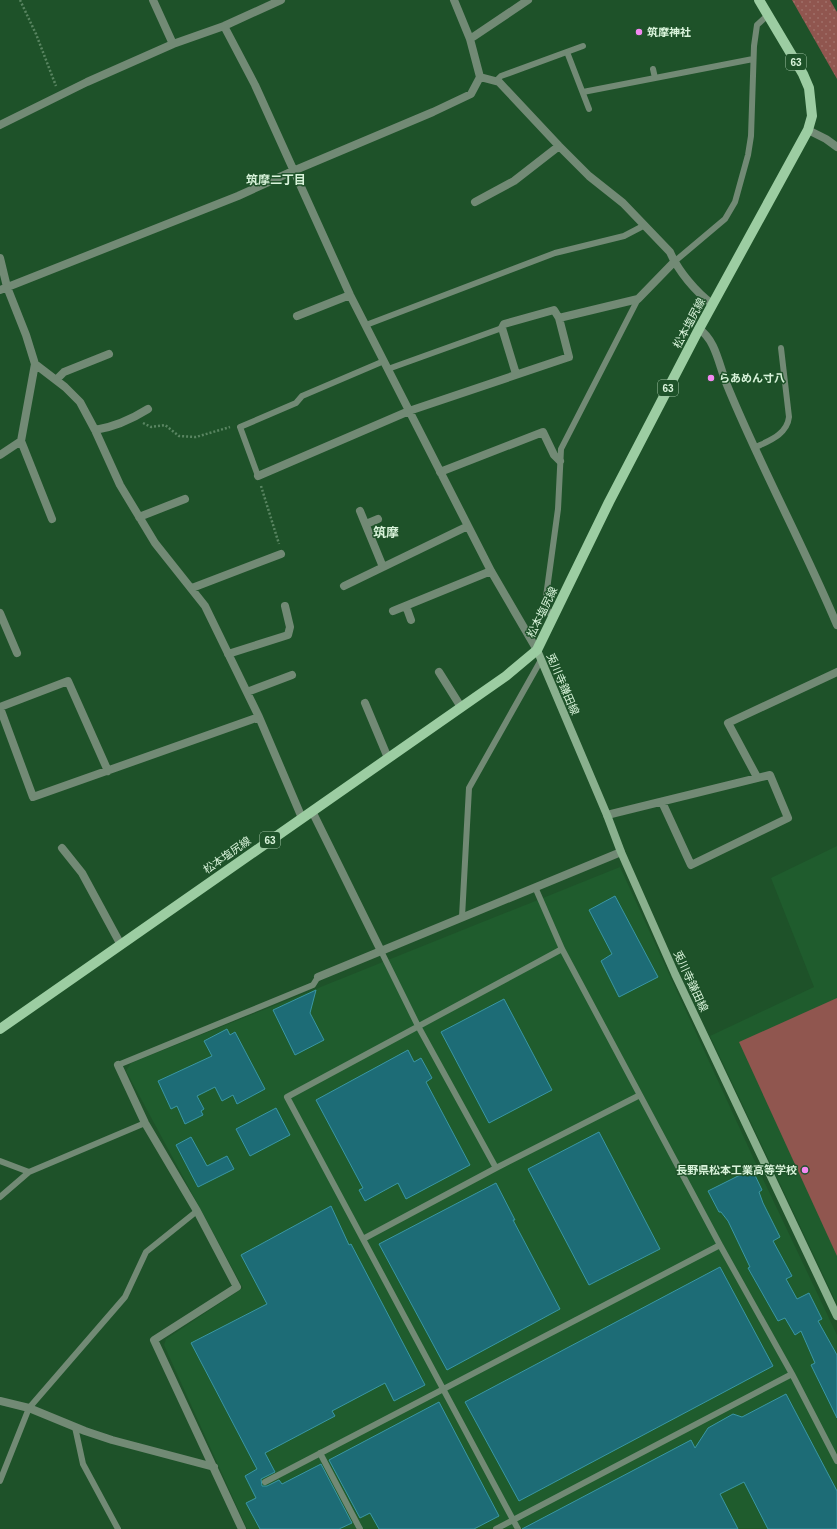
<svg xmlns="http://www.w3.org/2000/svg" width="837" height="1529" viewBox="0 0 837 1529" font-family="Arial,'Noto Sans JP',sans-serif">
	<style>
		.built { fill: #1f5c2d }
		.park { fill: url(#park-dots) }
		.pitch { fill: #90564f }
		.building { fill: #1d6c76; stroke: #3a97a4 }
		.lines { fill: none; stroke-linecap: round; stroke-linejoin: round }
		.path { stroke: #598561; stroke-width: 2.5; stroke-dasharray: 2 2; stroke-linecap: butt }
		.service { stroke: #728a75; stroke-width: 6 }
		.minor { stroke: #728a75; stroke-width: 8 }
		.tertiary { stroke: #728a75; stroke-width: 8 }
		.secondary { stroke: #8ab08e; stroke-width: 8 }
		.primary { stroke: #9ccda2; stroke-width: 10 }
		.poi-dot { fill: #f389f1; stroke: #1e5229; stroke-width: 1.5 }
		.labels { text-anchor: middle; stroke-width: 3; stroke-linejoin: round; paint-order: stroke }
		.shield { fill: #1e5229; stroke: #a0c3a5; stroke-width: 1 }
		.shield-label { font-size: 10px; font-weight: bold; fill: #d8f3da }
		.poi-label { font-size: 11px; font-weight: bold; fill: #d8f3da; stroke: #1e5229; text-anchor: start }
		.street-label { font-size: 11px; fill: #d8f3da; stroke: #1e5229 }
		.neighbourhood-label { font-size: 12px; font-weight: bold; fill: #d8f3da; stroke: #1e5229 }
		.quarter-label { font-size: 13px; font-weight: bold; fill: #d8f3da; stroke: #1e5229 }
	</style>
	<defs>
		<pattern id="park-dots" width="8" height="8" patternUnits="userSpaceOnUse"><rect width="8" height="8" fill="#90564f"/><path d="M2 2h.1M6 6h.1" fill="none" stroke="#9f6f68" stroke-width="1.8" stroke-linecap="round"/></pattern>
	</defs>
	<rect width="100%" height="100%" fill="#1e5229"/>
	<!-- built -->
	<path class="built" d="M837,846V1304L710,1036L814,987L771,878Z
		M620,867L763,1179L837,1335V1529H247L164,1345L166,1339L243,1288L126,1071L131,1063Z"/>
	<!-- park -->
	<path class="park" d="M792,0H830L837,12V79Z"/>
	<!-- pitch -->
	<path class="pitch" d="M837,998V1256L739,1042Z"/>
	<!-- building -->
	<path class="building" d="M615,896L658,977L619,997L601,961L612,954L589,910Z
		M316,990L310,1013L324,1040L295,1055L273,1010Z
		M504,999L552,1090L489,1123L441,1032Z
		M227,1029L230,1035L235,1032L265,1089L237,1104L233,1095L222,1101L215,1087L197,1096L204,1109L201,1111L203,1115L185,1124L177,1106L171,1109L158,1081L212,1056L204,1041Z
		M408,1050L414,1062L421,1058L432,1078L426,1082L470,1165L406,1199L398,1183L365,1201L359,1190L363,1188L316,1100Z
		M276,1108L290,1135L250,1156L236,1129Z
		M599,1132L660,1249L589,1285L528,1169Z
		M191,1137L207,1166L227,1156L234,1169L198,1187L176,1145Z
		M752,1169L762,1190L759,1192L763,1203L780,1237L773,1241L792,1276L786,1279L797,1299L809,1293L822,1319L818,1321L837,1355V1418L811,1365L815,1363L801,1331L795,1335L785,1318L778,1321L748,1268L750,1267L728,1221L721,1212H719L708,1191Z
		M496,1183L515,1220H513L560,1309L447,1370L379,1244Z
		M331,1206L349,1245L351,1244L425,1385L394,1401L385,1383L332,1411L335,1416L265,1453L275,1472L261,1479L262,1486H267L279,1480L282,1484L321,1464L352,1523L339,1529H260L246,1503L256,1498L245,1476L257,1469L191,1343L267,1304L241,1255Z
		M720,1267L773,1366L519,1501L465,1402Z
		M786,1394L837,1491V1529H768L744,1482L720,1494L738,1529H522L691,1440L695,1448L708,1428L733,1414L742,1417Z
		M439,1402L499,1516L474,1529H379L370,1513L360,1518L329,1460Z"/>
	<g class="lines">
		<!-- path -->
		<path class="path" d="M20,0L36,34L56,86
			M143,423L151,427L165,425L179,436L196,437L230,427
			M261,486L279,544"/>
		<!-- service -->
		<path class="service" d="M567,52L589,109
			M653,69L655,78
			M496,81L501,76L583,46
			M583,92L753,59
			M674,262L725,219L735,202L748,155L751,136L754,46L757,25L768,15
			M366,325L555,253L624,236L645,225
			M388,369L502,328
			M754,448C768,441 787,435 789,417L781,348
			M258,476L240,427L296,403L302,396L384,361
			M552,618L545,604L558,509L561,449L638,299
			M535,887L562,949L720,1245L792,1374L837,1461
			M462,917L469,788L541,660
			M381,951L418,1026L496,1168
			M118,1065L313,985L318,977
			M0,1161L29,1172L145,1123
			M0,1197L29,1172
			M363,1239L496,1168L640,1095
			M75,1427L83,1464L118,1529
			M320,1453L360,1529
			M0,1481L29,1408L125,1297L146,1252L197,1211
			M265,1482L720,1245
			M496,1529L792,1374
			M518,1529L287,1097L562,949"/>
		<!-- minor -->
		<path class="minor" d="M153,0L173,44
			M224,26L255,85L350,295L491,571L537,650
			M470,39L528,0
			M480,77L499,82L559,146L589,176L623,203L670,252C678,271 696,292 712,304
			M0,125L87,82L173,44L224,26L281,0
			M475,202L514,181L559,146
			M0,258L7,287L26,335L35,364L21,441L0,455
			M0,290L238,196L293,171L433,112L471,94L480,77L470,39L454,0
			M297,316L350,295
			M699,329C716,340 719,366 727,385C760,466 803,544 837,625
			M35,364L65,387L80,402L95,430L120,485L155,543L205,606L259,717L302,818
			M516,374L502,328L504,324L554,310L559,318
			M56,380L64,372L109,354
			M95,430C114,427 132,419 148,409
			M21,441L52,519
			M440,472L543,432L554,455L560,461
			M258,476L409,411L569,357L559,318L638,299L674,262
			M360,511L383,567
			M139,517L185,499
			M366,524L378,519
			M344,586L468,526
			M192,588L281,554
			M406,606L411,620
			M393,611L491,571
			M0,613L17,653
			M228,654L288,635L290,627L285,606
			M439,672L461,707
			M247,692L292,675
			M365,703L388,758
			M0,707L68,681L108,771
			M0,708L33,797L259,717
			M757,777L728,723L837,672
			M607,815L770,775L788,818L691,865L662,802
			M62,848L82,873L121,945
			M118,1065L145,1123L197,1211L237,1287L154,1340L242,1529
			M0,1401L29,1408L85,1431L112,1440L214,1467"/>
		<!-- tertiary -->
		<path class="tertiary" d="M808,130L826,139L837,147
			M312,811L381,951L318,977
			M381,951L621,852"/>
		<!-- secondary -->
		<path class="secondary" d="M537,650L607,815L621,852L675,974L837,1316"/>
		<!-- primary -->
		<path class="primary" d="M0,1029L506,676L537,650L609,502L699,329L808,130L812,116L809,88L803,74L759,0"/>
	</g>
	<!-- markers -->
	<g class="poi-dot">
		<circle cx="639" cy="32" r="4"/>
		<circle cx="711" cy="378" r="4"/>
		<circle cx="805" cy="1170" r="4"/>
	</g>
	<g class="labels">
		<!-- shield labels -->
		<g class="shield">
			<rect x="786" y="54" width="20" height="16" rx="3"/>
			<rect x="658" y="380" width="20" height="16" rx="3"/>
			<rect x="260" y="832" width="20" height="16" rx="3"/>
		</g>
		<g class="shield-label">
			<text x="796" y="66">63</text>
			<text x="668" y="392">63</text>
			<text x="270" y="844">63</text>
		</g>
		<!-- poi labels -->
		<g class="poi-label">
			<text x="647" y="36">筑摩神社</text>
			<text x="719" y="382">らあめん寸八</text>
			<text x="797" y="1174" text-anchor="end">長野県松本工業高等学校</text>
		</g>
		<!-- street labels -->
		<g class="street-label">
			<text transform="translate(689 323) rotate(-62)" y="4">松本塩尻線</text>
			<text transform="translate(542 612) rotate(-64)" y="4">松本塩尻線</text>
			<text transform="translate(563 684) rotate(67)" y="4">兎川寺鎌田線</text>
			<text transform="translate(227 855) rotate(-35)" y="4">松本塩尻線</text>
			<text transform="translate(691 981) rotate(65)" y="4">兎川寺鎌田線</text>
		</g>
		<!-- neighbourhood labels -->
		<g class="neighbourhood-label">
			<text x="276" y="184">筑摩二丁目</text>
		</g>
		<!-- quarter labels -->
		<g class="quarter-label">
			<text x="386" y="537">筑摩</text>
		</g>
	</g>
</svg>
